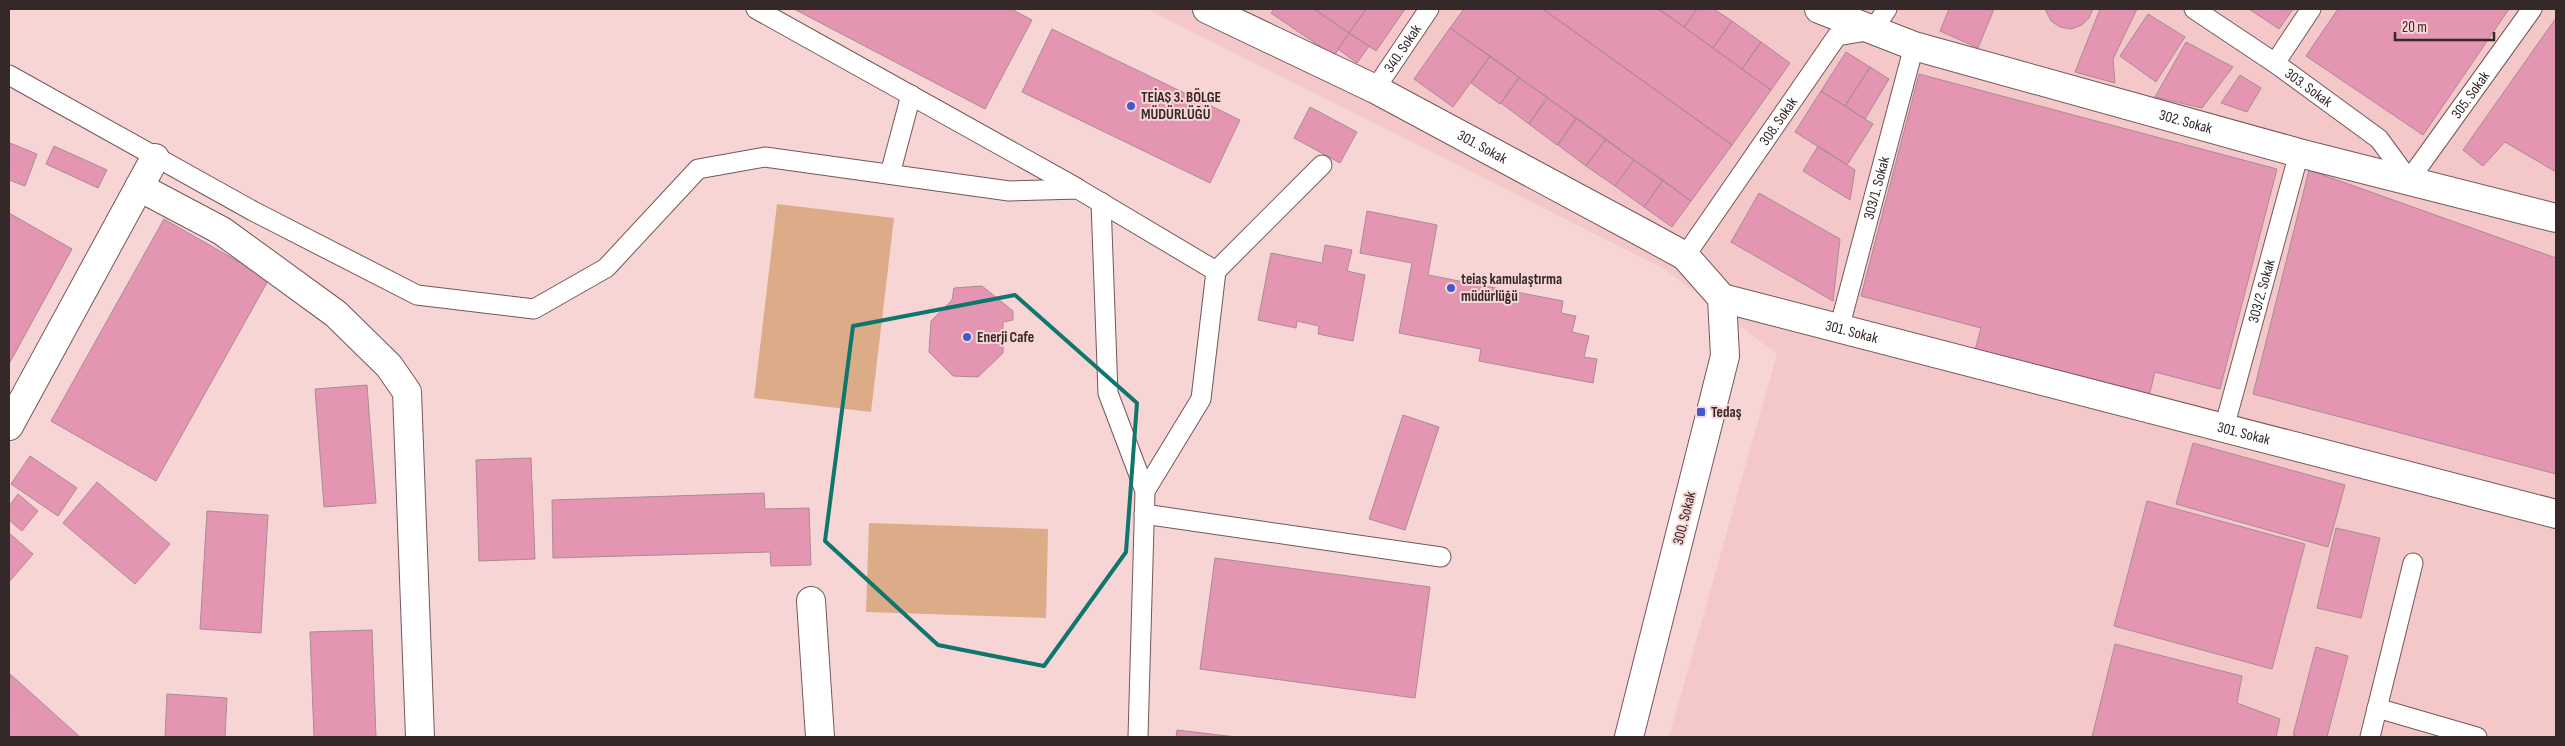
<svg xmlns="http://www.w3.org/2000/svg" width="2565" height="746" viewBox="0 0 2565 746" font-family="'Sofia Sans Condensed',sans-serif">
	<style>
		.built { fill: #f4c8c8 }
		.green { fill: #dbac87 }
		.building { fill: #e495b2; stroke: #aa8b95 }
		.lines { fill: none; stroke-linecap: round; stroke-linejoin: round }
		.lane-casing { stroke: #755758; stroke-width: 21 }
		.street-casing { stroke: #755758; stroke-width: 30 }
		.secondary-casing { stroke: #755758; stroke-width: 30 }
		.lane { stroke: #fff; stroke-width: 19 }
		.street { stroke: #fff; stroke-width: 28 }
		.secondary { stroke: #fff; stroke-width: 28 }
		.marked { fill: none; stroke: #0f766e; stroke-width: 4; stroke-linejoin: round }
		.poi-dot { fill: #4558cc; stroke: #f8d5d5; stroke-width: 2 }
		.labels { text-anchor: middle; stroke-width: 4; stroke-linejoin: round; paint-order: stroke }
		.street-label { font-size: 15px; fill: #352828; stroke: #f8d5d5 }
		.poi-label { font-size: 15px; font-weight: bold; fill: #352828; stroke: #f8d5d5; text-anchor: start }
	</style>
	<rect width="100%" height="100%" fill="#f8d5d5"/>
	<!-- built -->
	<path class="built" d="M1147,9H2556V737H1669L1777,354L1666,270Z"/>
	<!-- green -->
	<path class="green" d="M777,204L894,218L871,412L754,398Z
		M869,523L1048,529L1046,618L866,612Z"/>
	<!-- building -->
	<path class="building" d="M794,9H1011L1032,20L985,109Z
		M1274,9H1314L1349,33L1334,56L1271,13Z
		M1314,9H1366L1349,33Z
		M1366,9H1405L1376,51L1349,33Z
		M1464,9H1543L1732,145L1691,201L1450,28Z
		M1543,9H1659L1771,90L1732,145Z
		M1658,9H1697L1684,27Z
		M1697,9H1714L1732,21L1713,48L1684,27Z
		M1949,9H1994L1978,48L1940,31Z
		M2045,9H2093L2089,18L2082,25L2071,29L2060,27L2051,21Z
		M2100,9H2137L2113,59L2115,83L2075,72Z
		M2249,9H2293L2279,29Z
		M2338,9H2509L2423,135L2306,56Z
		M2148,14L2185,37L2156,82L2120,56Z
		M2556,18V172L2505,142L2483,166L2463,150Z
		M1732,21L1761,42L1742,69L1713,48Z
		M1450,28L1490,56L1453,107L1414,79Z
		M1052,29L1240,120L1210,183L1022,92Z
		M1349,33L1369,46L1357,63L1338,49Z
		M1761,42L1790,63L1771,90L1742,69Z
		M2186,42L2233,67L2202,108L2155,97Z
		M1846,52L1870,67L1845,106L1821,91Z
		M1490,56L1519,77L1500,104L1471,83Z
		M1870,67L1889,79L1865,119L1845,106Z
		M1919,74L2277,169L2220,389L2155,372L2149,396L1975,350L1981,328L1861,296Z
		M2240,75L2261,88L2247,112L2221,103Z
		M1519,78L1547,97L1529,124L1501,103Z
		M1821,91L1873,124L1847,165L1795,132Z
		M1548,98L1576,118L1557,145L1529,124Z
		M1310,107L1357,132L1340,163L1294,138Z
		M1577,118L1606,139L1586,166L1558,145Z
		M1606,139L1634,160L1615,186L1586,166Z
		M10,143L37,154L25,186L9,180Z
		M54,146L107,170L98,188L46,164Z
		M1818,146L1855,170L1850,200L1803,171Z
		M1634,160L1663,180L1644,207L1615,186Z
		M2309,170L2556,258V474L2253,394Z
		M1663,180L1691,201L1672,227L1644,207Z
		M1759,193L1840,239L1833,301L1731,242Z
		M1367,211L1437,225L1428,275L1563,301L1561,313L1576,316L1572,332L1589,336L1584,357L1597,359L1593,383L1479,361L1481,349L1399,333L1412,263L1360,253Z
		M9,213L72,249L9,364Z
		M164,219L269,279L156,481L51,421Z
		M1325,245L1352,250L1347,271L1365,275L1353,341L1318,334L1319,326L1297,321L1296,328L1258,320L1271,253L1322,263Z
		M982,286L1013,311V320L1003,322V353L978,377L953,376L929,352L931,321L952,300L954,288Z
		M367,385L376,503L324,507L315,389Z
		M1403,415L1439,427L1405,530L1369,519Z
		M2193,443L2345,485L2328,547L2176,504Z
		M30,456L77,488L58,516L11,484Z
		M531,458L535,559L479,561L476,460Z
		M97,482L170,544L135,584L63,523Z
		M764,493L765,509L809,508L811,565L771,566L770,552L553,558L552,500Z
		M18,494L38,511L22,531L9,520V506Z
		M2147,501L2305,544L2272,669L2114,626Z
		M207,511L268,515L261,633L200,629Z
		M2336,528L2380,538L2361,618L2317,608Z
		M9,533L33,554L9,582Z
		M1215,558L1430,587L1415,698L1200,669Z
		M372,630L376,737H314L310,632Z
		M2115,644L2242,676L2237,703L2280,719L2276,737H2092Z
		M2316,647L2348,656L2327,737H2300L2293,735Z
		M10,674L80,737H9Z
		M167,694L227,698L225,737H165Z
		M1177,730L1236,737H1176Z"/>
	<g class="lines">
		<defs>
			<g id="lane">
				<path d="M756,9L1077,188"/>
				<path id="s1" d="M2194,9L2275,63L2379,139L2409,180L2532,9"/>
				<path d="M2275,63L2311,9"/>
				<path d="M9,75L253,211L417,295L534,309L606,268L698,169L765,157L1009,191L1078,189L1216,271L1201,399L1145,491L1138,737"/>
				<path id="s2" d="M1375,89L1429,9"/>
				<path d="M890,174L911,95"/>
				<path d="M1101,202L1108,393L1145,491"/>
				<path id="s3" d="M1685,256L1837,36L1873,30L1887,9"/>
				<path d="M1216,271L1322,165"/>
				<path id="s4" d="M1839,329L1914,46"/>
				<path id="s5" d="M2224,428L2299,153"/>
				<path d="M1144,514L1441,557"/>
				<path d="M2377,708L2477,737"/>
				<path d="M2370,737L2413,563"/>
			</g>
			<g id="street">
				<path d="M139,187L222,231L336,314L389,366L407,392L420,737"/>
				<path id="s6" d="M1722,298L2556,514"/>
				<path d="M9,426L155,158"/>
				<path d="M811,601L820,737"/>
			</g>
			<g id="secondary">
				<path id="s7" d="M1207,9L1375,89L1643,233L1685,256L1722,298L1725,356L1629,737"/>
				<path id="s8" d="M1819,9L1914,46L2299,153L2556,218"/>
			</g>
		</defs>
		<!-- lane casing -->
		<use href="#lane" class="lane-casing"/>
		<!-- street casing -->
		<use href="#street" class="street-casing"/>
		<!-- secondary casing -->
		<use href="#secondary" class="secondary-casing"/>
		<!-- lane -->
		<use href="#lane" class="lane"/>
		<!-- street -->
		<use href="#street" class="street"/>
		<!-- secondary -->
		<use href="#secondary" class="secondary"/>
	</g>
	<!-- marked area -->
	<path class="marked" d="M1015,295L1137,403L1126,552L1044,666L938,645L825,541L853,326Z"/>
	<!-- markers -->
	<g class="poi-dot">
		<circle cx="1131" cy="106" r="5"/>
		<circle cx="1451" cy="288" r="5"/>
		<circle cx="967" cy="337" r="5"/>
		<rect x="1696" y="407" width="10" height="10" rx="2.5"/>
	</g>
	<g class="labels">
		<!-- street labels -->
		<g class="street-label">
			<text dy="5" stroke="none"><textPath href="#s2" startOffset="49">340. Sokak</textPath></text>
			<text dy="5" stroke="none"><textPath href="#s1" startOffset="139">303. Sokak</textPath></text>
			<text dy="5" stroke="none"><textPath href="#s1" startOffset="382">305. Sokak</textPath></text>
			<text dy="5" stroke="none"><textPath href="#s3" startOffset="164">308. Sokak</textPath></text>
			<text dy="5" stroke="none"><textPath href="#s8" startOffset="384">302. Sokak</textPath></text>
			<text dy="5" stroke="none"><textPath href="#s7" startOffset="308">301. Sokak</textPath></text>
			<text dy="5" stroke="none"><textPath href="#s4" startOffset="146">303/1. Sokak</textPath></text>
			<text dy="5" stroke="none"><textPath href="#s5" startOffset="142">303/2. Sokak</textPath></text>
			<text dy="5" stroke="none"><textPath href="#s6" startOffset="134">301. Sokak</textPath></text>
			<text dy="5" stroke="none"><textPath href="#s6" startOffset="539">301. Sokak</textPath></text>
			<text transform="translate(1684 518) rotate(-76)" y="5">300. Sokak</text>
		</g>
		<!-- poi labels -->
		<g class="poi-label">
			<text x="1141" y="102">TEİAŞ 3. BÖLGE<tspan x="1141" dy="17">MÜDÜRLÜĞÜ</tspan></text>
			<text x="1461" y="284">teiaş kamulaştırma<tspan x="1461" dy="17">müdürlüğü</tspan></text>
			<text x="977" y="342">Enerji Cafe</text>
			<text x="1711" y="417">Tedaş</text>
		</g>
	</g>
	<!-- border -->
	<rect width="2565" height="746" fill="none" stroke="#352828" stroke-width="20"/>
	<!-- scale -->
	<path d="M2395 32v8h99v-8" fill="none" stroke="#352828" stroke-width="2.5"/>
	<text x="2402" y="32" font-size="15" fill="#352828" stroke="#f8d5d5" stroke-width="4" paint-order="stroke">20 m</text>
</svg>
